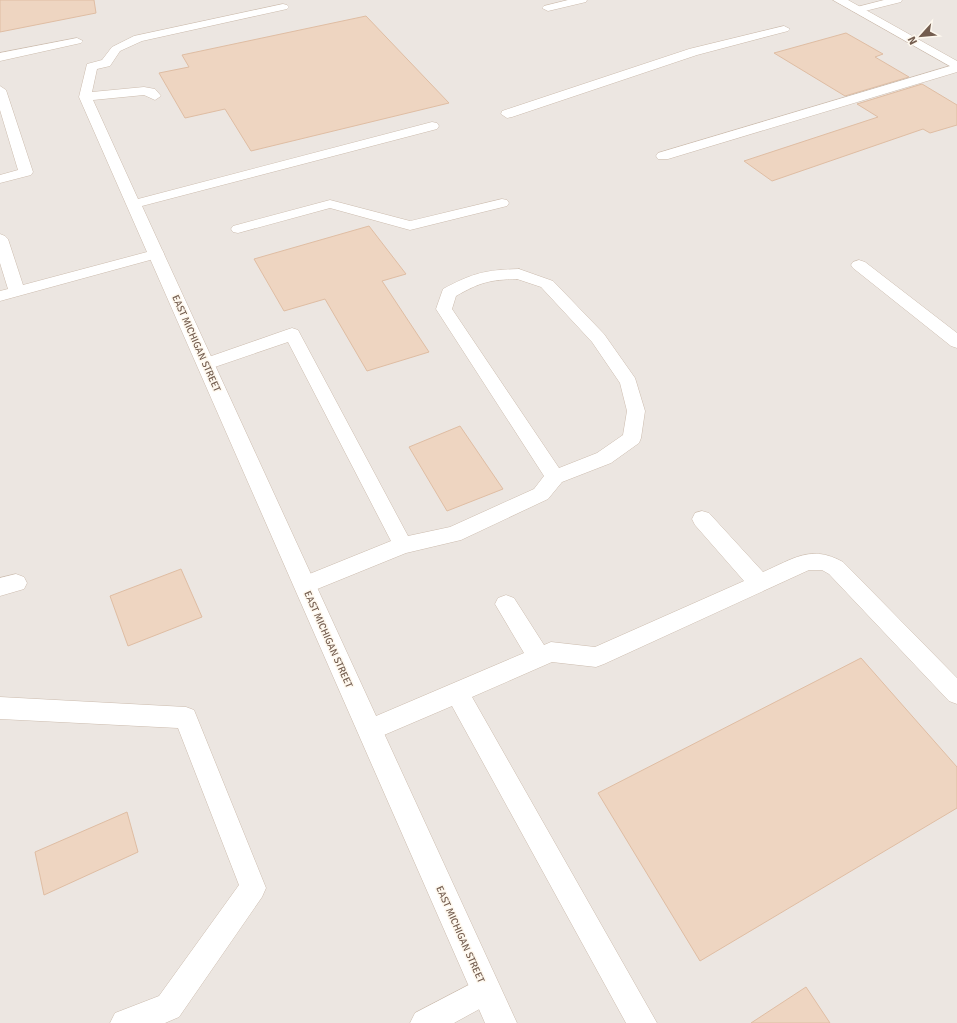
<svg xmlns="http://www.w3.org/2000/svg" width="957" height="1023" viewBox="0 0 957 1023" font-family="Signika,sans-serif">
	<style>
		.industrial { fill: #ece6e1 }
		.building { fill: #eed5c1; stroke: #dfbda3 }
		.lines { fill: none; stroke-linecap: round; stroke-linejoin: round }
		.service-casing { stroke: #ccbcae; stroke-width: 1 }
		.minor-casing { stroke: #ccbcae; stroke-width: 1 }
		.service { fill: #fff; fill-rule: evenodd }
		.minor { fill: #fff; fill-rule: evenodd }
		.labels { text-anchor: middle; stroke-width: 3; stroke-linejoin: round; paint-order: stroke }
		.street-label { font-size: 10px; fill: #735c4e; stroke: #fef8ee }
	</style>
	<rect width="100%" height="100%" fill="#fbf4e8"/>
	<!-- industrial -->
	<path class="industrial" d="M0,0H957V1023H0Z"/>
	<!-- building -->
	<path class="building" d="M0,0H94L96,13L0,32Z
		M366,16L449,103L251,151L225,109L185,118L159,73L189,67L182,55Z
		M846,33L883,54L875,57L909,77L845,96L774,53Z
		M922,84L957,105V125L930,133L923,129L772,181L744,161L878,117L857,104Z
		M369,226L406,274L382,281L429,352L367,371L325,299L284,311L254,259Z
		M460,426L503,489L447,511L409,447Z
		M181,569L202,617L128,646L110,596Z
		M861,658L957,767V808L700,961L598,793Z
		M127,812L138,852L44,895L35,852Z
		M806,987L830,1023H751Z"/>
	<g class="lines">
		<defs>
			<path id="service" d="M568,0H587L586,2L548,11L542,8L544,6Z
				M884,0H902L901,2L857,13L851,10L853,8Z
				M283,4L287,5L289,7L287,9L142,41L120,51L110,66L97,69L92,92L144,87L155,89L161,96L155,100L144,95L93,100L138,199L432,122L437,123L439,126L437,129L142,206L164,254L161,257L0,301V291L8,289L0,263V234L5,236L8,239L23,285L147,252L79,97L87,64L102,60L112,47L134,36Z
				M784,26L790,29L788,31L697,55L512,117L507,118L501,114L502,111L689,49Z
				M77,38L83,41L81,43L0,61V53Z
				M957,64V72L668,159H658L656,156L658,153Z
				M0,86L6,90L33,172L31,175L0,183V175L18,170L0,110Z
				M502,199L507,200L509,203L507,206L410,230L330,208L238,233L233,232L231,229L233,226L330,200L410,221Z
				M859,260L865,262L957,333V348L951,346L853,268L851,265L853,262Z
				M519,269L553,281L604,334L635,378L645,411L641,438L639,443L611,463L562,482L548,499L461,540L406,553L305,594L297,591L294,585L297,579L391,541L288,342L206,370L200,368L197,364L200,360L286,330L292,328L298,330L408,536L450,527L534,489L544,476L436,309L443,289C473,273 485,270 519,269ZM517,279L541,287L592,342L620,383L627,411L623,435L597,453L559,468L452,309L456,296C481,282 489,280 517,279Z
				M702,511L709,513L763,572C793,559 811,544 843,562L957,678V704L949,701L829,574L822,570H809L604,664L596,667L552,662L472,697L657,1023H626L452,706L370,741L362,738L358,730L362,722L524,653L495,604L498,598L506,595L514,598L544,645L551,642L595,647L744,581L695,525L692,519L695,513Z
				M16,574L24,577L27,583L24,589L0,596V578Z
				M0,697L186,707L194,710L266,888L262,897L179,1017L165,1023H110L115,1013L159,996L239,885L178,728L0,719Z
				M486,976L496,980L500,990L496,1000L454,1023H410L415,1013Z"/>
			<path id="minor" d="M833,0H848L957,61V70Z
				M156,249L162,250L164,254L517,1023H485L148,254L150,250Z"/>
		</defs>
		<!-- service casing -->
		<use href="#service" class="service-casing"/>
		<!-- minor casing -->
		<use href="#minor" class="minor-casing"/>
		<!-- service -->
		<use href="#service" class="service"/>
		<!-- minor -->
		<use href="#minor" class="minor"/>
	</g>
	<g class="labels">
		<!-- street labels -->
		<g class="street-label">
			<text transform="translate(197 343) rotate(66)" y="4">EAST MICHIGAN STREET</text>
			<text transform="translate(329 639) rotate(66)" y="4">EAST MICHIGAN STREET</text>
			<text transform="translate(461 934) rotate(66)" y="4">EAST MICHIGAN STREET</text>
		</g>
	</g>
	<!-- north arrow -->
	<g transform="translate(921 36) rotate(243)" stroke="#fef8ee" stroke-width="3" paint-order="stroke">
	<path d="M0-3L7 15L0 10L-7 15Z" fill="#735c4e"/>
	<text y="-6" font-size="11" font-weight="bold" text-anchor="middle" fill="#735c4e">N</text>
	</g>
</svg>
